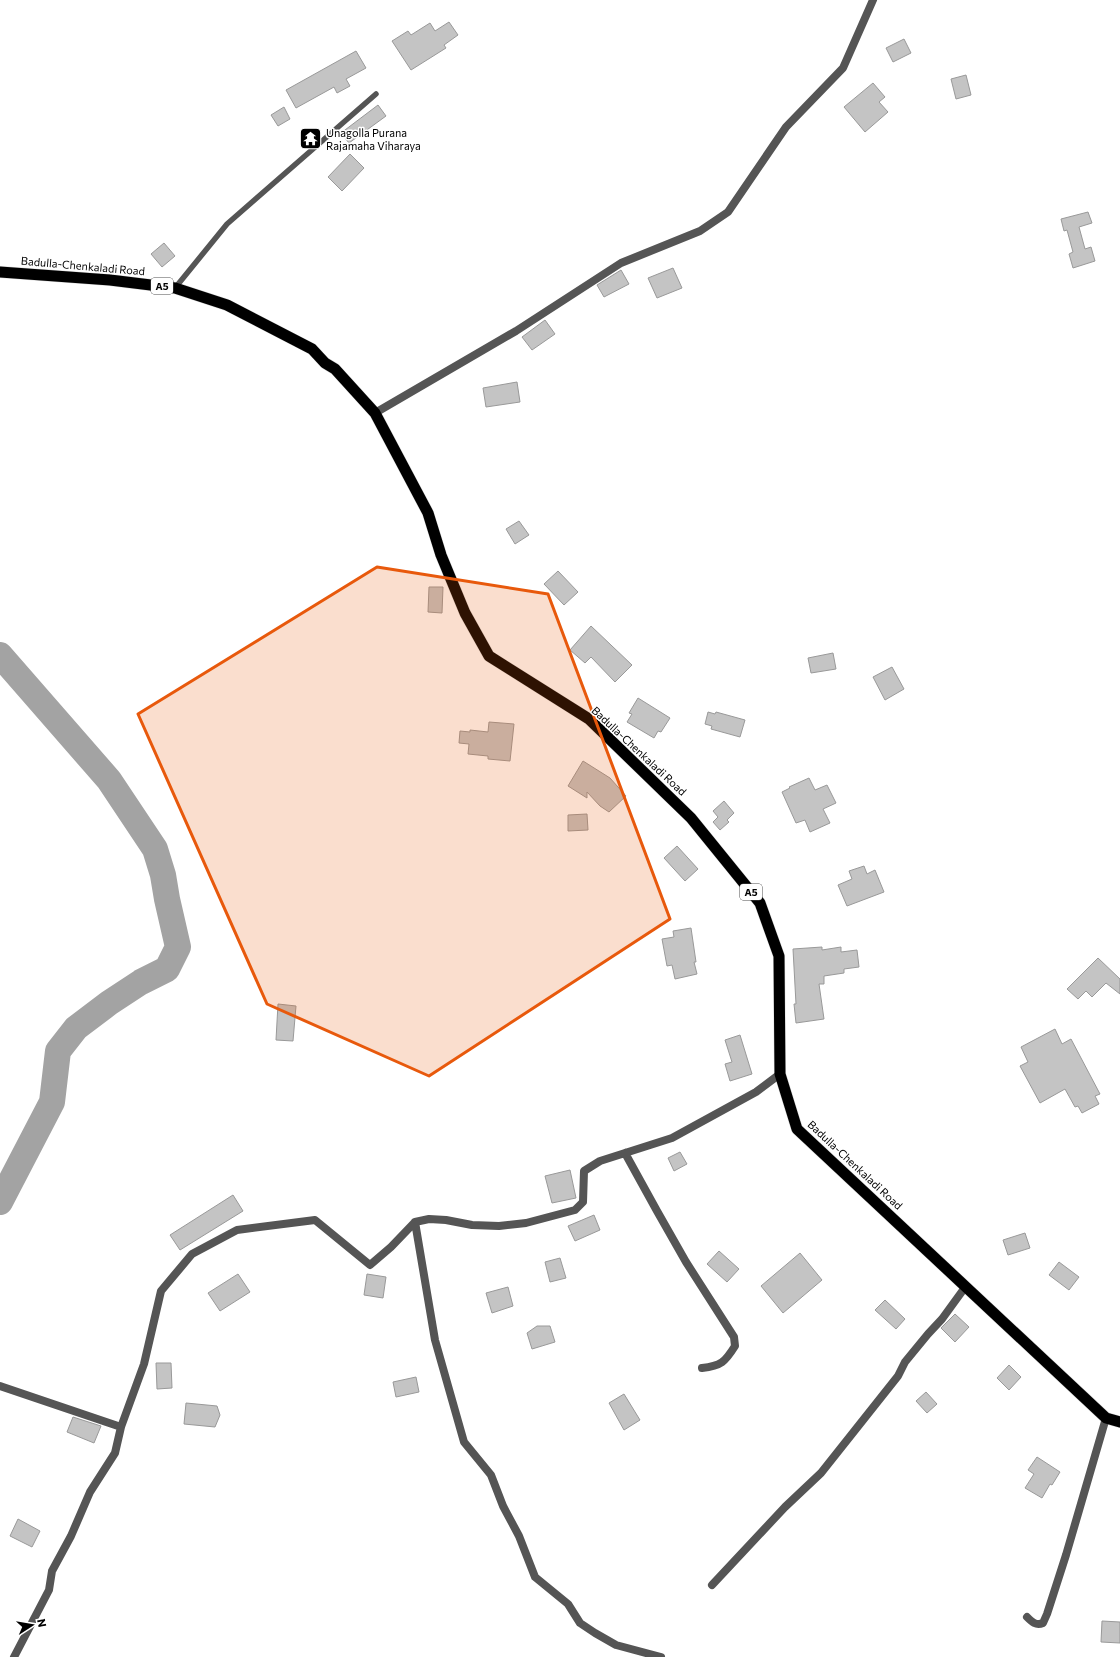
<svg xmlns="http://www.w3.org/2000/svg" width="1120" height="1657" viewBox="0 0 1120 1657" font-family="Commissioner,sans-serif">
	<style>
		.lines { fill: none; stroke-linecap: round; stroke-linejoin: round }
		.river { stroke: #a3a3a3; stroke-width: 26 }
		.building { fill: #c4c4c4; stroke: #999 }
		.trunk-casing { stroke: #dbdbdb; stroke-width: 12 }
		.service { stroke: #555; stroke-width: 5.5 }
		.minor { stroke: #555; stroke-width: 8 }
		.trunk { stroke: #000; stroke-width: 11 }
		.marked { fill: #e8590c; fill-opacity: 0.2; stroke: #e8590c; stroke-width: 3; stroke-linejoin: round }
		.labels { text-anchor: middle; stroke-width: 3; stroke-linejoin: round; paint-order: stroke }
		.shield { fill: #fff; stroke: #4c4c4c; stroke-width: 1 }
		.shield-label { font-size: 10px; font-weight: bold; fill: #000 }
		.poi-label { font-size: 11px; fill: #000; stroke: #fff; text-anchor: start }
		.street-label { font-size: 11px; fill: #000; stroke: #fff }
	</style>
	<rect width="100%" height="100%" fill="#fff"/>
	<g class="lines">
		<!-- river -->
		<path class="river" d="M0,655L109,780L155,849L163,875L167,899L178,947L167,969L141,982L109,1003L76,1028L58,1051L52,1102L0,1202"/>
	</g>
	<!-- building -->
	<path class="building" d="M449,22L458,35L444,45L446,48L411,70L392,41L408,31L411,35L430,23L435,31Z
		M904,39L911,53L893,62L886,48Z
		M356,51L366,68L346,79L350,86L337,93L334,87L296,108L286,90Z
		M966,75L971,95L956,99L951,79Z
		M873,83L885,97L879,102L888,112L865,132L844,107Z
		M378,105L386,116L349,143L341,133Z
		M284,107L290,119L278,126L271,115Z
		M350,154L364,168L342,191L328,177Z
		M1088,212L1092,223L1079,227L1085,249L1091,247L1095,261L1073,268L1069,254L1073,252L1067,230L1064,231L1061,219Z
		M164,243L175,256L162,267L151,254Z
		M673,268L682,288L657,298L648,278Z
		M621,270L629,284L604,297L597,285Z
		M545,320L555,334L532,350L522,337Z
		M517,382L520,402L486,407L483,388Z
		M519,521L529,535L515,544L506,529Z
		M558,571L578,592L564,605L544,584Z
		M429,587H443L442,613L428,612Z
		M591,626L632,665L615,682L591,657L585,663L570,650Z
		M833,653L836,669L811,673L808,658Z
		M892,667L904,689L885,700L873,677Z
		M638,698L670,718L661,732L658,731L654,738L627,722L632,714L629,713Z
		M708,712L715,714L716,712L745,720L740,737L711,729L712,726L705,724Z
		M489,722L514,724L510,761L488,759V756L468,754L469,744L459,743L460,731L470,732V730L488,732Z
		M583,761L610,778L626,796L609,812L600,806L587,792V798L568,786Z
		M809,778L815,790L827,785L836,803L823,809L830,823L810,832L805,820L796,823L782,792L790,788L789,787Z
		M724,801L734,813L727,820L729,822L720,830L713,822L718,817L713,811Z
		M587,814L588,830L568,831V815Z
		M677,846L698,869L685,881L664,858Z
		M864,866L867,874L875,870L884,892L847,906L838,885L852,879L849,871Z
		M691,928L696,962H694L697,974L675,979L672,965L667,966L662,939L674,937L673,931Z
		M822,947V950L841,947V952L857,950L859,967L844,969V973L824,976V984H819L824,1019L796,1023L794,1004H796L793,949Z
		M1098,958L1120,979V994L1106,983L1092,997L1086,991L1078,999L1067,989Z
		M278,1004L296,1006L293,1041L276,1040Z
		M1055,1029L1062,1044L1071,1039L1100,1094L1095,1096L1099,1104L1082,1113L1078,1106L1075,1107L1065,1089L1040,1103L1020,1066L1028,1062L1021,1047Z
		M740,1035L752,1074L730,1081L725,1064L732,1062L725,1040Z
		M680,1152L687,1164L674,1171L668,1158Z
		M570,1170L576,1198L552,1203L545,1176Z
		M233,1195L243,1211L180,1250L170,1235Z
		M594,1215L600,1230L575,1241L568,1226Z
		M1025,1233L1030,1248L1008,1255L1003,1240Z
		M719,1251L739,1269L727,1282L707,1264Z
		M800,1253L822,1280L783,1313L761,1286Z
		M560,1258L566,1278L550,1282L545,1262Z
		M1059,1262L1079,1277L1069,1290L1049,1275Z
		M238,1274L250,1292L220,1311L208,1293Z
		M367,1274L386,1277L383,1298L364,1295Z
		M508,1287L513,1306L492,1313L486,1293Z
		M885,1300L905,1319L896,1329L875,1310Z
		M955,1314L969,1327L955,1342L941,1328Z
		M537,1326H550L555,1342L532,1349L527,1333Z
		M156,1363H171L172,1388L157,1389Z
		M1009,1365L1021,1377L1009,1390L997,1378Z
		M416,1377L419,1392L396,1397L393,1382Z
		M926,1392L937,1404L927,1413L916,1401Z
		M624,1394L640,1420L624,1430L609,1403Z
		M186,1403L217,1406L220,1415L215,1427L184,1424Z
		M73,1417L101,1426L94,1443L67,1432Z
		M1037,1457L1060,1472L1052,1485L1050,1484L1042,1498L1025,1488L1034,1474L1028,1470Z
		M18,1519L40,1531L32,1547L10,1536Z
		M1102,1621L1120,1622V1643L1101,1642Z"/>
	<g class="lines">
		<defs>
			<path id="trunk" d="M0,272L110,280L175,288L227,305L312,349L325,363L335,369L375,413L428,513L441,555L465,613L489,656L589,719L691,818L760,903L779,956L780,1074L797,1129L1106,1418L1120,1422"/>
		</defs>
		<!-- trunk casing -->
		<use href="#trunk" class="trunk-casing"/>
		<!-- service -->
		<path class="service" d="M175,288L227,224L376,94"/>
		<!-- minor -->
		<path class="minor" d="M375,413L516,331L621,263L700,231L728,212L786,127L843,68L873,0
			M625,1153L657,1211L686,1262L734,1337L735,1346C725,1362 721,1366 702,1368
			M415,1222L435,1340L464,1442L491,1475L503,1506L519,1536L535,1577L568,1604L580,1623L595,1633L616,1645L661,1657
			M0,1386L121,1427
			M712,1585L785,1507L821,1473L898,1376L905,1362L928,1334L942,1319L966,1286
			M1027,1617C1032,1622 1036,1626 1043,1623L1047,1614L1066,1555L1106,1418
			M14,1657L49,1590L52,1571L71,1536L90,1492L115,1453L121,1427L144,1364L161,1291L192,1254L237,1230L315,1220L370,1265L391,1247L415,1222L429,1219L446,1220L472,1225L499,1226L526,1223L575,1210L583,1202L584,1171L600,1161L672,1138L756,1092L780,1074"/>
		<!-- trunk -->
		<use href="#trunk" class="trunk"/>
	</g>
	<!-- marked area -->
	<path class="marked" d="M377,567L548,594L670,919L429,1076L267,1004L138,714Z"/>
	<!-- icons -->
	<defs>
		<symbol id="temple-square" viewBox="-11 -11 22 22"><rect x="-9" y="-9" width="18" height="18" rx="4" fill="#000" stroke="#fff"/><path d="M0-6L5-2H3V0L6.5 2.5H4V6H1.5V3h-3V6H-4V2.5H-6.5L-3 0V-2H-5Z" fill="#fff"/></symbol>
	</defs>
	<g fill-rule="evenodd">
		<use href="#temple-square" x="298" y="126" width="25" height="25"/>
	</g>
	<g class="labels">
		<!-- shield labels -->
		<g class="shield">
			<rect x="151" y="278" width="22" height="16" rx="3"/>
			<rect x="740" y="884" width="22" height="16" rx="3"/>
		</g>
		<g class="shield-label">
			<text x="162" y="290">A5</text>
			<text x="751" y="896">A5</text>
		</g>
		<!-- poi labels -->
		<g class="poi-label">
			<text x="326" y="137">Unagolla Purana<tspan x="326" dy="13">Rajamaha Viharaya</tspan></text>
		</g>
		<!-- street labels -->
		<g class="street-label">
			<text transform="translate(83 266) rotate(5)" y="4">Badulla-Chenkaladi Road</text>
			<text transform="translate(639 751) rotate(43)" y="4">Badulla-Chenkaladi Road</text>
			<text transform="translate(855 1165) rotate(43)" y="4">Badulla-Chenkaladi Road</text>
		</g>
	</g>
	<!-- north arrow -->
	<g transform="translate(32 1625) rotate(78)" stroke="#ffffff" stroke-width="3" paint-order="stroke">
	<path d="M0-3L7 15L0 10L-7 15Z" fill="#000000"/>
	<text y="-6" font-size="11" font-weight="bold" text-anchor="middle" fill="#000000">N</text>
	</g>
</svg>
